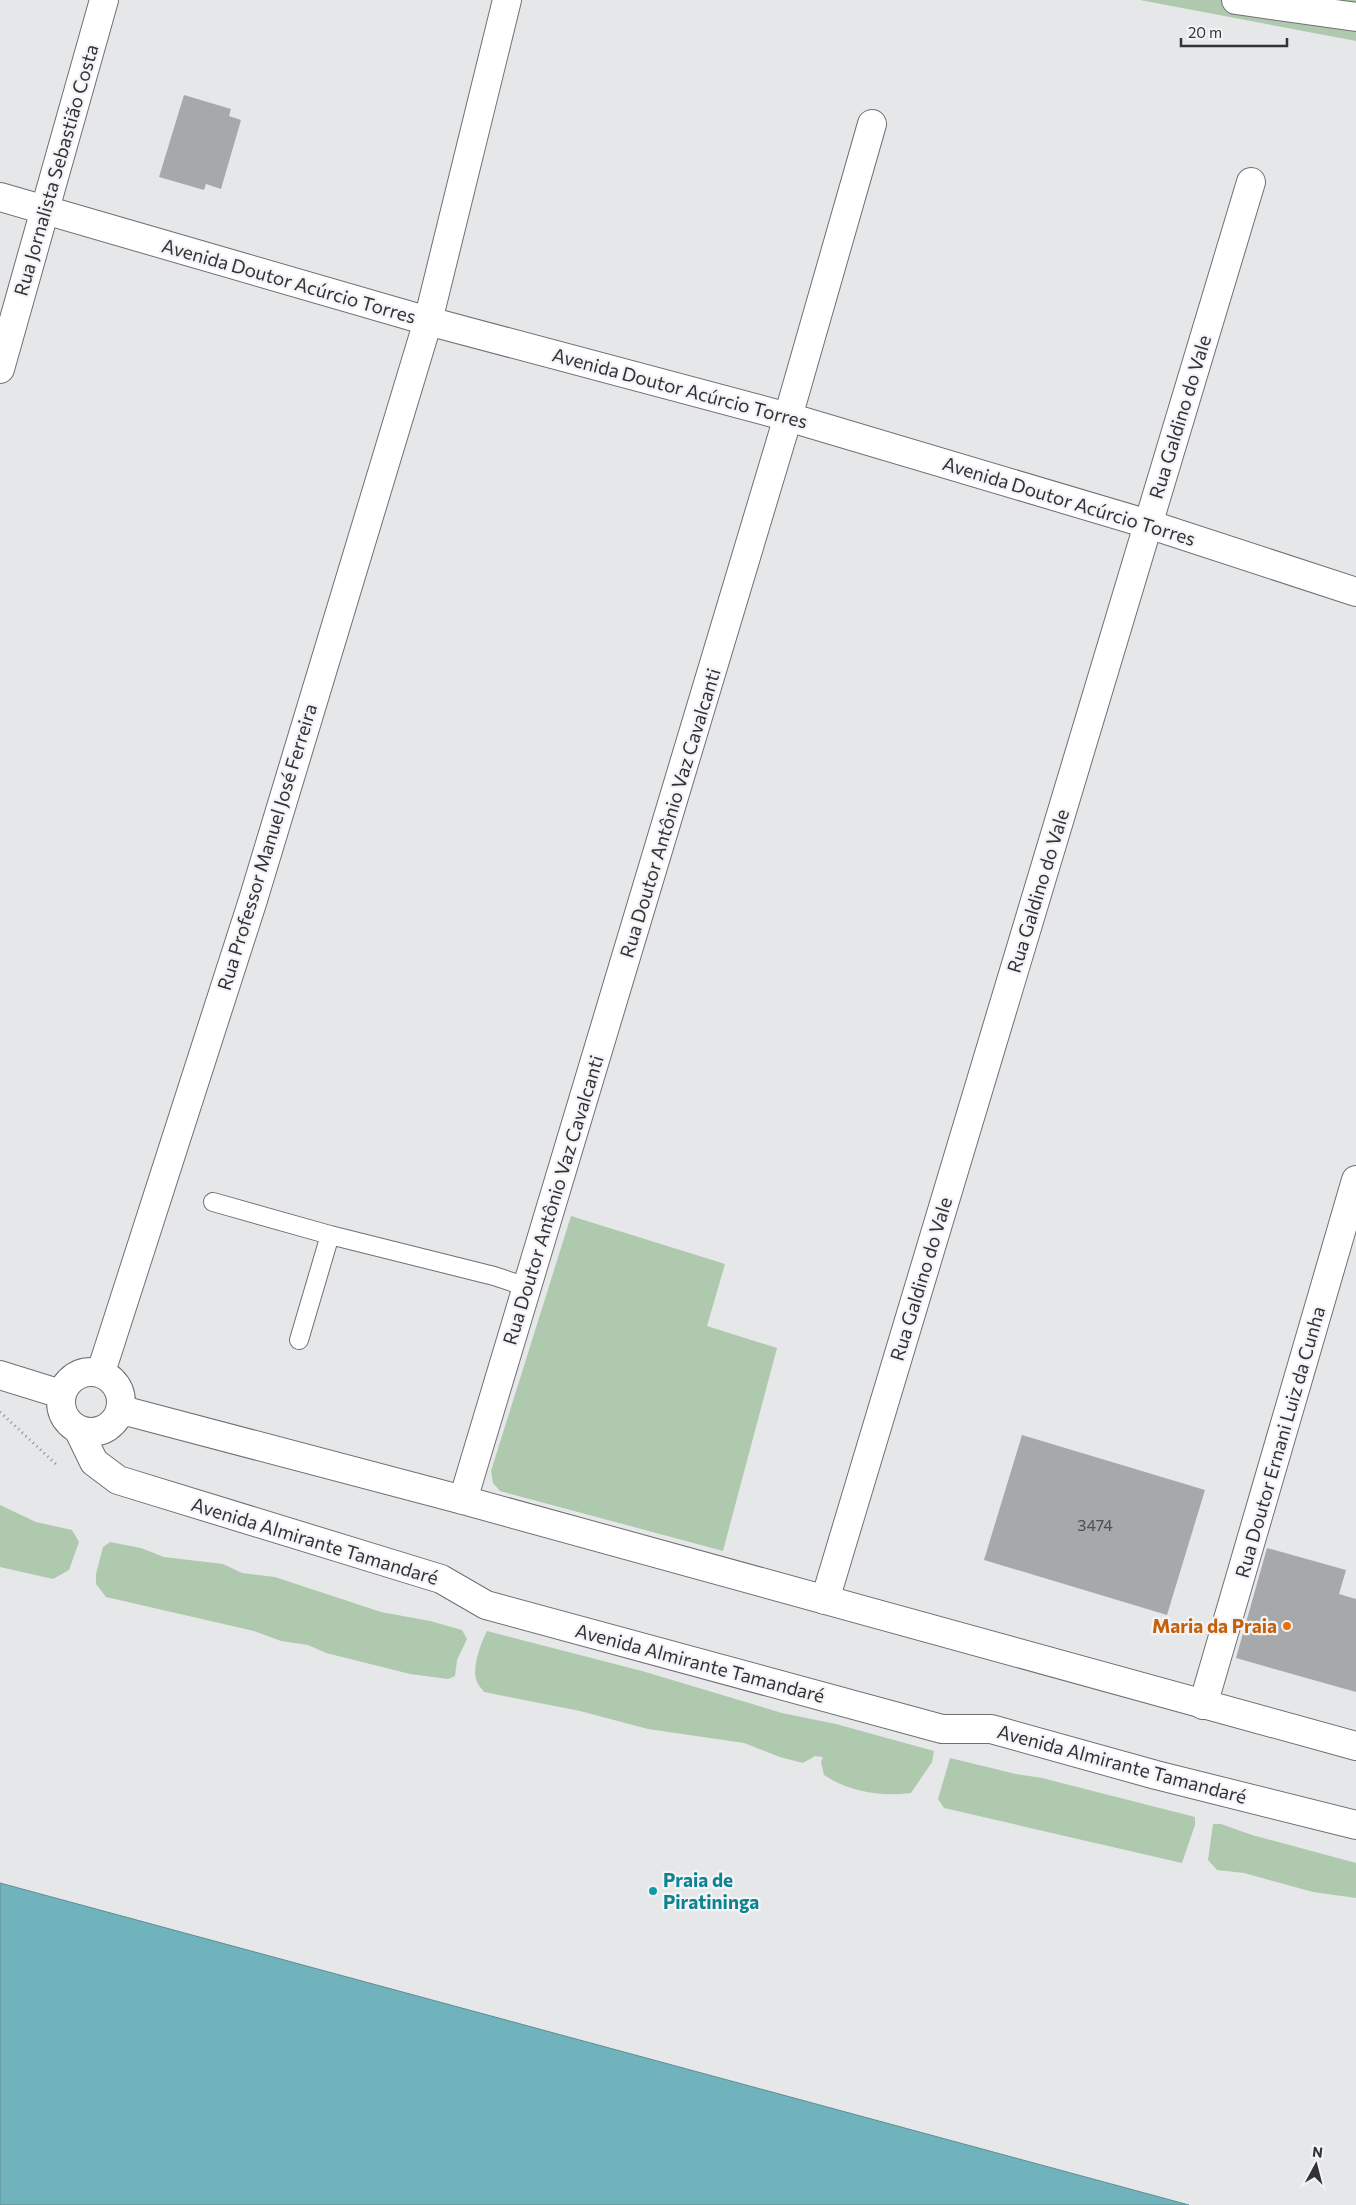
<svg xmlns="http://www.w3.org/2000/svg" width="1356" height="2205" viewBox="0 0 1356 2205" font-family="Commissioner,sans-serif">
	<style>
		.green { fill: #afc9ae }
		.water { fill: #70b3bc; stroke: #5e8d93 }
		.building { fill: #a7a8aa }
		.lines { fill: none; stroke-linecap: round; stroke-linejoin: round }
		.service-casing { stroke: #6f7072; stroke-width: 20 }
		.minor-casing { stroke: #6f7072; stroke-width: 30 }
		.tertiary-casing { stroke: #6f7072; stroke-width: 30 }
		.path { stroke: #8c8d8e; stroke-width: 3; stroke-dasharray: 1 4; stroke-linecap: butt }
		.service { stroke: #fff; stroke-width: 18 }
		.minor { stroke: #fff; stroke-width: 28 }
		.tertiary { stroke: #fff; stroke-width: 28 }
		.food-dot { fill: #e8710a; stroke: #f3f4f7; stroke-width: 2 }
		.culture-dot { fill: #0f9aa8; stroke: #f3f4f7; stroke-width: 2 }
		.labels { text-anchor: middle; stroke-width: 4.5; stroke-linejoin: round; paint-order: stroke }
		.number-label { font-size: 16px; fill: #505052 }
		.street-label { font-size: 19px; fill: #333334; stroke: #f3f4f7 }
		.food-label { font-size: 19px; font-weight: bold; fill: #c56008; stroke: #f3f4f7; text-anchor: end }
		.culture-label { font-size: 19px; font-weight: bold; fill: #0d838f; stroke: #f3f4f7; text-anchor: start }
	</style>
	<rect width="100%" height="100%" fill="#e6e7e9"/>
	<!-- green -->
	<path class="green" d="M1140,0H1356V41Z
		M571,1216L725,1264L707,1326L777,1348L723,1551L500,1491L493,1483L491,1471Z
		M0,1505L36,1522L72,1530L79,1542L69,1570L53,1579L0,1567Z
		M110,1542L141,1548L164,1557L223,1564L242,1573L275,1577L381,1612L430,1621L462,1630L467,1639L457,1660L455,1676L448,1679L410,1674L326,1653L308,1645L281,1641L254,1631L106,1597L96,1584V1574L103,1547Z
		M487,1631L642,1671L782,1713L836,1724L934,1751L932,1762L911,1793C881,1797 849,1792 824,1775L821,1762L823,1757L815,1756L803,1763L780,1757L744,1743L648,1729L580,1711L484,1692C482,1689 478,1685 477,1682C471,1669 481,1642 487,1631Z
		M950,1758L1016,1774L1042,1778L1195,1817V1825L1182,1863L944,1808L938,1799Z
		M1213,1824H1221L1252,1835L1356,1863V1898L1313,1892L1244,1873L1217,1870L1208,1860Z"/>
	<!-- water -->
	<path class="water" d="M0,1883L1189,2205H0Z"/>
	<!-- building -->
	<path class="building" d="M184,95L231,109L229,116L241,120L221,189L206,184L204,190L159,177Z
		M1022,1435L1205,1490L1167,1615L984,1560Z
		M1267,1548L1346,1570L1339,1594L1356,1599V1692L1236,1658Z"/>
	<g class="lines">
		<defs>
			<path id="service" d="M213,1202L330,1235L494,1276L527,1287
				M299,1340L330,1235"/>
			<path id="minor" d="M1236,0L1356,17
				M0,369L104,0
				M101,1372L253,900L428,321L507,0
				M463,1500L788,417L872,124
				M825,1600L1251,182
				M1203,1705L1356,1180"/>
			<path id="tertiary" d="M0,197L428,321L788,417L1148,524L1356,592
				M61 1402a30 30 0 1 1 60 0a30 30 0 1 1-60 0Z
				M0,1375L61,1394
				M122,1410L463,1500L1356,1746
				M78,1429L94,1462L118,1480L441,1579L486,1605L942,1729H991L1156,1775L1356,1825"/>
		</defs>
		<!-- service casing -->
		<use href="#service" class="service-casing"/>
		<!-- minor casing -->
		<use href="#minor" class="minor-casing"/>
		<!-- tertiary casing -->
		<use href="#tertiary" class="tertiary-casing"/>
		<!-- path -->
		<path class="path" d="M0,1412L58,1466"/>
		<!-- service -->
		<use href="#service" class="service"/>
		<!-- minor -->
		<use href="#minor" class="minor"/>
		<!-- tertiary -->
		<use href="#tertiary" class="tertiary"/>
	</g>
	<!-- markers -->
	<circle class="food-dot" cx="1287" cy="1626" r="5"/>
	<circle class="culture-dot" cx="653" cy="1891" r="5"/>
	<g class="labels">
		<!-- number labels -->
		<g class="number-label">
			<text x="1095" y="1531">3474</text>
		</g>
		<!-- street labels -->
		<g class="street-label">
			<text transform="translate(56 170) rotate(-74)" y="7">Rua Jornalista Sebastião Costa</text>
			<text transform="translate(289 281) rotate(16)" y="7">Avenida Doutor Acúrcio Torres</text>
			<text transform="translate(680 388) rotate(15)" y="7">Avenida Doutor Acúrcio Torres</text>
			<text transform="translate(1180 417) rotate(-73)" y="7">Rua Galdino do Vale</text>
			<text transform="translate(1069 501) rotate(17)" y="7">Avenida Doutor Acúrcio Torres</text>
			<text transform="translate(670 813) rotate(-73)" y="7">Rua Doutor Antônio Vaz Cavalcanti</text>
			<text transform="translate(267 847) rotate(-73)" y="7">Rua Professor Manuel José Ferreira</text>
			<text transform="translate(1038 891) rotate(-73)" y="7">Rua Galdino do Vale</text>
			<text transform="translate(553 1200) rotate(-73)" y="7">Rua Doutor Antônio Vaz Cavalcanti</text>
			<text transform="translate(921 1279) rotate(-73)" y="7">Rua Galdino do Vale</text>
			<text transform="translate(1280 1442) rotate(-74)" y="7">Rua Doutor Ernani Luiz da Cunha</text>
			<text transform="translate(315 1541) rotate(17)" y="7">Avenida Almirante Tamandaré</text>
			<text transform="translate(700 1663) rotate(15)" y="7">Avenida Almirante Tamandaré</text>
			<text transform="translate(1122 1764) rotate(15)" y="7">Avenida Almirante Tamandaré</text>
		</g>
		<!-- food labels -->
		<g class="food-label">
			<text x="1277" y="1633">Maria da Praia</text>
		</g>
		<!-- culture labels -->
		<g class="culture-label">
			<text x="663" y="1887">Praia de<tspan x="663" dy="22">Piratininga</tspan></text>
		</g>
	</g>
	<!-- north arrow -->
	<g transform="translate(1316 2165) rotate(7)" stroke="#f3f4f7" stroke-width="4" paint-order="stroke">
	<path d="M0-4L9 19L0 12L-9 19Z" fill="#333334"/>
	<text y="-8" font-size="14" font-weight="bold" text-anchor="middle" fill="#333334">N</text>
	</g>
	<!-- scale -->
	<path d="M1181 38v8h106v-8" fill="none" stroke="#333334" stroke-width="2.5"/>
	<text x="1188" y="38" font-size="15" fill="#333334" stroke="#f3f4f7" stroke-width="4" paint-order="stroke">20 m</text>
</svg>
